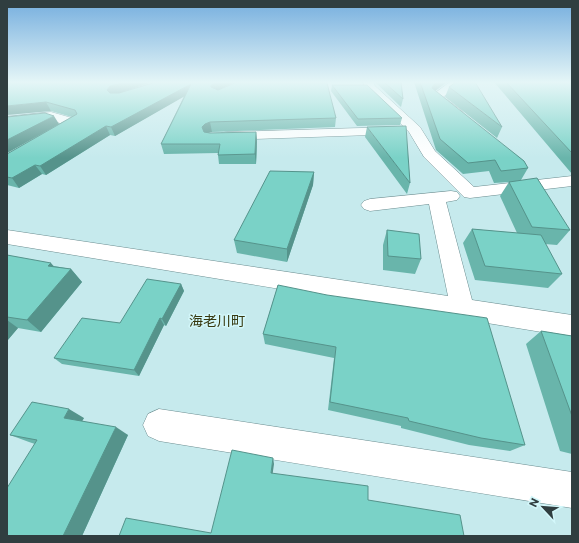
<svg xmlns="http://www.w3.org/2000/svg" width="579" height="543" viewBox="0 0 579 543" font-family="Commissioner,'Noto Sans JP',sans-serif">
	<style>
		.lines { fill: none; stroke-linecap: round; stroke-linejoin: round }
		.street-casing { stroke: #6c8d90; stroke-width: 1 }
		.street { fill: #fff; fill-rule: evenodd }
		.wall { fill: #69b5ab }
		.shaded-wall { fill: #55938b }
		.building { fill: #7ad2c7; stroke: #55938b }
		.labels { text-anchor: middle; stroke-width: 3; stroke-linejoin: round; paint-order: stroke }
		.quarter-label { font-size: 14px; fill: #373910; stroke: #d3f7fa }
	</style>
	<rect width="100%" height="100%" fill="#c6eaed"/>
	<g class="lines">
		<defs>
			<path id="street" d="M363,82H373L375,86L420,127L435,151L474,187L572,176V186L470,198L464,197L424,157L409,132L366,89Z
				M450,82H462L443,97L461,110L463,113L461,116H453L430,97Z
				M51,112L79,120L80,123L12,164L7,166V155L63,124L50,120L7,125V117Z
				M395,127L400,128L402,131L400,134L226,140L221,139L219,136L221,133L226,132Z
				M451,191L457,192L460,196L457,200L446,202L472,300L572,315V337L7,244V230L448,296L429,204L370,211L364,209L361,205L364,201L370,199Z
				M159,409L572,472V508L159,441L148,436L143,425L148,414Z"/>
		</defs>
		<!-- street casing -->
		<use href="#street" class="street-casing"/>
		<!-- street -->
		<use href="#street" class="street"/>
	</g>
	<!-- wall -->
	<path class="wall" d="M7,82H152L118,93L235,82L218,90L336,118L335,127L212,132H207L210,133L256,132L257,141L256,164H219L218,155V153L164,154L161,144L184,96L115,136L110,135L46,175L42,174L19,188L7,185V154L39,135L7,153V117L59,124L72,117L51,111Z
		M375,82H401L403,99L401,107Z
		M414,82H447L435,91L528,168L521,180L570,230L557,245L545,244L562,274L548,288L475,280L463,243L472,229L517,233L500,196L509,182L494,183L489,171L463,174L436,150Z
		M494,82H572V174Z
		M332,85L402,118L400,125L357,126L331,91Z
		M449,87L502,127L497,138L445,97Z
		M367,127L410,183L407,194L365,137Z
		M314,172L313,185L287,262L237,253L234,240Z
		M387,230L421,259L415,274L383,270V245Z
		M7,255L54,266L71,269L82,282L41,332L18,328L7,341Z
		M181,284L184,291L166,326L164,325L139,376L62,364L54,358L120,323Z
		M278,285L525,445L510,451L469,445L401,428V426L328,410L334,358L265,344L263,334Z
		M541,331L572,336V454L560,451L526,344Z
		M84,418L82,421L128,435L82,536H7L35,444L29,442L10,435Z"/>
	<!-- shaded-wall -->
	<path class="shaded-wall" d="M125,82H152L114,95L110,98L107,90L110,86Z
		M217,82H235L212,93L211,85Z
		M437,82H447L431,94L432,88L434,84Z
		M191,84L192,92L115,136L111,127Z
		M46,102L51,111L7,115V106Z
		M54,116L59,124L7,153V140Z
		M210,122L212,132L207,133L204,136L202,127L205,124Z
		M106,126L110,135L46,175L40,166Z
		M256,132L257,141L256,164L255,154Z
		M35,165L42,174L19,188L12,178Z
		M314,172L313,185L287,262V249Z
		M51,263L62,276L48,266Z
		M71,269L82,282L41,332L27,320Z
		M181,284L184,291L166,326L162,319Z
		M160,318L164,325L139,376L134,370Z
		M7,320L18,328L7,341Z
		M69,409L84,418L79,426L64,418Z
		M116,427L128,435L82,536H63Z
		M273,458L274,464L272,478L271,473Z"/>
	<!-- building -->
	<path class="building" d="M7,82H125L110,86L107,90L110,93H119L156,82H217L211,85V87L218,90L237,82L327,83L336,118L210,122L205,124L202,127L204,132L210,133L256,132L255,154L218,155L220,144H161L191,84L111,127L106,126L40,166L35,165L12,178L7,177V154L77,114L75,110L46,102L7,106Z
		M384,82H401L403,99Z
		M420,82H437L434,84L432,88L524,161L528,168L501,171L495,160L468,163L440,139Z
		M456,82H475L502,127L449,87Z
		M506,82H572V153Z
		M332,85H367L402,118L358,119Z
		M45,113L54,116L7,140V117Z
		M406,126L410,183L367,127Z
		M270,171L314,172L287,249L234,240Z
		M537,178L570,230L532,227L509,182Z
		M472,229L541,235L562,274L485,266Z
		M387,230L419,234L421,259L388,256Z
		M7,255L51,263L48,266L71,269L27,320L7,317Z
		M147,279L181,284L162,319L160,318L134,370L54,358L82,318L120,323Z
		M278,285L327,295L487,318L525,445L481,438L409,421L408,418L330,402L336,347L263,334Z
		M541,331L572,336V416Z
		M32,402L69,409L64,418L116,427L63,536H7V488L37,440L10,435Z
		M232,450L273,458L271,473L368,486V500L460,515L464,536H119L126,518L211,533Z"/>
	<!-- sky -->
	<linearGradient id="sky" x2="0" y2="1"><stop stop-color="#75aede"/><stop offset="0.52" stop-color="#e5f6f7"/><stop offset="1" stop-color="#e5f6f7" stop-opacity="0"/></linearGradient>
	<rect width="579" height="158" fill="url(#sky)"/>
	<g class="labels">
		<!-- quarter labels -->
		<g class="quarter-label">
			<text x="217" y="326">海老川町</text>
		</g>
	</g>
	<!-- border -->
	<rect width="579" height="543" fill="none" stroke="#303e40" stroke-width="16"/>
	<!-- north arrow -->
	<g transform="translate(543 507) rotate(296)" stroke="#d3f7fa" stroke-width="3" paint-order="stroke">
	<path d="M0-3L7 15L0 10L-7 15Z" fill="#303e40"/>
	<text y="-6" font-size="11" font-weight="bold" text-anchor="middle" fill="#303e40">N</text>
	</g>
</svg>
